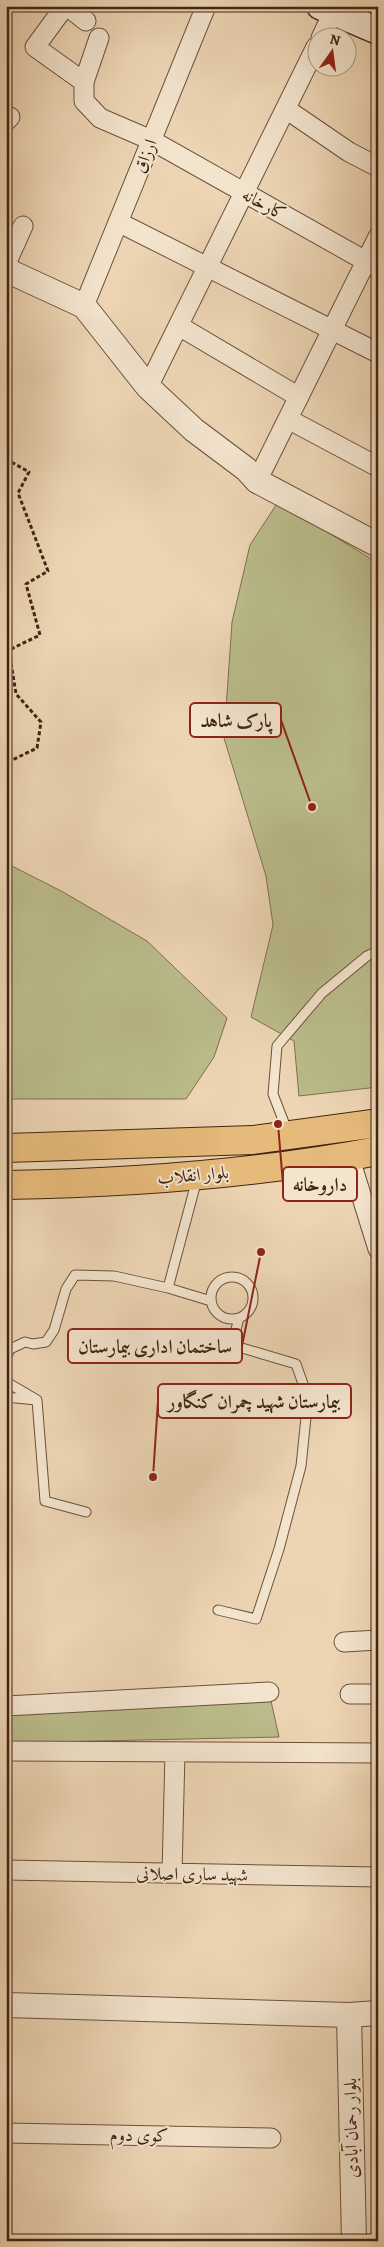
<svg xmlns="http://www.w3.org/2000/svg" width="384" height="2247" viewBox="0 0 384 2247" font-family="Alegreya,Amiri,serif">
	<style>
		.green { fill: #bbbc8b; stroke: #7e704f }
		.lines { fill: none; stroke-linecap: round; stroke-linejoin: round }
		.service-casing { stroke: #6c513b; stroke-width: 11 }
		.minor-casing { stroke: #6c513b; stroke-width: 21 }
		.tertiary-casing { stroke: #6c513b; stroke-width: 26 }
		.secondary-casing { stroke: #412513; stroke-width: 29 }
		.primary-casing { stroke: #412513; stroke-width: 30 }
		.path { stroke: #412513; stroke-width: 3; stroke-dasharray: 4 2.5; stroke-linecap: butt }
		.service { stroke: #f3e4ce; stroke-width: 9 }
		.minor { stroke: #f3e4ce; stroke-width: 19 }
		.tertiary { stroke: #f3e4ce; stroke-width: 24 }
		.secondary { stroke: #f3e4ce; stroke-width: 26 }
		.primary { stroke: #e6ba7a; stroke-width: 28 }
		.labels { text-anchor: middle; stroke-width: 4; stroke-linejoin: round; paint-order: stroke }
		.street-label { font-size: 18px; fill: #412513; stroke: #f3e4ce }
		.leader { fill: none; stroke: #8f2418; stroke-width: 2 }
		.callout-dot { fill: #8f2418; stroke: #f3e4ce; stroke-width: 2 }
		.callout { fill: #f3e4ce; stroke: #8f2418; stroke-width: 2 }
		.callout-label { font-size: 19px; text-anchor: middle; font-weight: bold; fill: #412513 }
	</style>
	<rect width="100%" height="100%" fill="#edd5b4"/>
	<filter id="stains"><feTurbulence type="fractalNoise" baseFrequency=".004" numOctaves="4"/><feColorMatrix values="0 0 0 0 .2 0 0 0 0 .09 0 0 0 0 .02 0 0 0 .5 -.17"/></filter>
	<radialGradient id="worn" r=".72"><stop offset=".6" stop-color="#630" stop-opacity="0"/><stop offset="1" stop-color="#630" stop-opacity=".3"/></radialGradient>
	<!-- green -->
	<path class="green" d="M278,502L378,563V1087L299,1096L294,1041L251,1017L273,925L266,876L224,738L232,622L250,545Z
		M6,863L63,892L147,941L227,1018L214,1057L186,1099H6Z
		M269,1692L279,1737L6,1743V1711Z"/>
	<g class="lines">
		<defs>
			<path id="service" d="M288,1133L273,1094L277,1046L322,993L367,956L378,951
				M211 1298a21 21 0 1 1 42 0a21 21 0 1 1-42 0Z
				M168,1288L197,1179
				M6,1358L10,1349L25,1342L33,1344L46,1342L54,1330L66,1289L75,1275L114,1276L168,1288L211,1301
				M6,1375L8,1383L37,1400L45,1501L86,1512
				M6,1397L36,1400
				M218,1610L256,1619L279,1549L301,1466L308,1398L296,1364L232,1345L239,1318"/>
			<path id="minor" d="M65,6L35,47L84,82
				M67,6L86,21
				M99,38L84,82V101L100,118L151,140L378,268
				M321,38L336,6
				M286,109L349,152L378,167
				M6,121L10,117
				M118,222L378,353
				M6,264L23,226
				M84,306L206,6
				M179,326L299,397
				M148,387L316,47
				M288,419L378,467
				M257,481L378,237
				M349,1156L378,1249
				M344,1642L378,1640
				M350,1694H378
				M6,1706L269,1692
				M6,1751L378,1753
				M6,1870L378,1877
				M172,1873L175,1752
				M6,2133L271,2138"/>
			<path id="tertiary" d="M6,270L84,306L148,387L194,430L246,469L257,481L378,545
				M6,2005L349,2015L378,2013
				M349,2015L354,2241"/>
			<path id="secondary" d="M320,6L378,31"/>
			<path id="primary" d="M6,1148L253,1140L378,1123
				M6,1185C130,1183 256,1174 378,1151"/>
		</defs>
		<!-- service casing -->
		<use href="#service" class="service-casing"/>
		<!-- minor casing -->
		<use href="#minor" class="minor-casing"/>
		<!-- tertiary casing -->
		<use href="#tertiary" class="tertiary-casing"/>
		<!-- secondary casing -->
		<use href="#secondary" class="secondary-casing"/>
		<!-- primary casing -->
		<use href="#primary" class="primary-casing"/>
		<!-- path -->
		<path class="path" d="M6,459L29,472L18,493L48,571L26,584L40,635L9,650L16,694L41,722L37,748L6,763"/>
		<!-- service -->
		<use href="#service" class="service"/>
		<!-- minor -->
		<use href="#minor" class="minor"/>
		<!-- tertiary -->
		<use href="#tertiary" class="tertiary"/>
		<!-- secondary -->
		<use href="#secondary" class="secondary"/>
		<!-- primary -->
		<use href="#primary" class="primary"/>
	</g>
	<g class="labels">
		<!-- street labels -->
		<g class="street-label">
			<text transform="translate(145 156) rotate(-68)" y="6">ارزاق</text>
			<text transform="translate(264 204) rotate(29)" y="6">کارخانه</text>
			<text transform="translate(193 1175) rotate(-5)" y="6">بلوار انقلاب</text>
			<text transform="translate(192 1874) rotate(1)" y="6">شهید ساری اصلانی</text>
			<text transform="translate(351 2128) rotate(-91)" y="6">بلوار رحمان آبادی</text>
			<text transform="translate(139 2135) rotate(1)" y="6">کوی دوم</text>
		</g>
	</g>
	<!-- callouts -->
	<path class="leader" d="M312 807L281 720M278 1124L283 1184M261 1252L242 1346M153 1477L158 1401"/>
	<g class="callout-dot">
		<circle cx="312" cy="807" r="5"/>
		<circle cx="278" cy="1124" r="5"/>
		<circle cx="261" cy="1252" r="5"/>
		<circle cx="153" cy="1477" r="5"/>
	</g>
	<g class="callout">
		<rect x="190" y="703" width="91" height="34" rx="5"/>
		<rect x="283" y="1167" width="74" height="34" rx="5"/>
		<rect x="68" y="1329" width="174" height="34" rx="5"/>
		<rect x="158" y="1384" width="193" height="34" rx="5"/>
	</g>
	<g class="callout-label">
		<text x="236" y="727">پارک شاهد</text>
		<text x="320" y="1191">داروخانه</text>
		<text x="155" y="1353">ساختمان اداری بیمارستان</text>
		<text x="254" y="1408">بیمارستان شهید چمران کنگاور</text>
	</g>
	<!-- margin -->
	<rect width="384" height="2247" fill="none" stroke="#edd5b4" stroke-width="25"/>
	<rect x="8" y="8" width="369" height="2232" fill="none" stroke="#412513" stroke-width="2.5"/>
	<rect x="12" y="12" width="359" height="2222" fill="none" stroke="#412513"/>
	<!-- north arrow -->
	<g transform="translate(332 52) rotate(14)"><circle r="24" fill="#f3e4ce" stroke="#ac9883"/>
	<path d="M0-4L9 19L0 12L-9 19Z" fill="#8f2418"/>
	<text y="-8" font-size="14" font-weight="bold" text-anchor="middle" fill="#412513">N</text>
	</g>
	<rect width="100%" height="100%" filter="url(#stains)"/>
	<rect width="100%" height="100%" fill="url(#worn)"/>
</svg>
